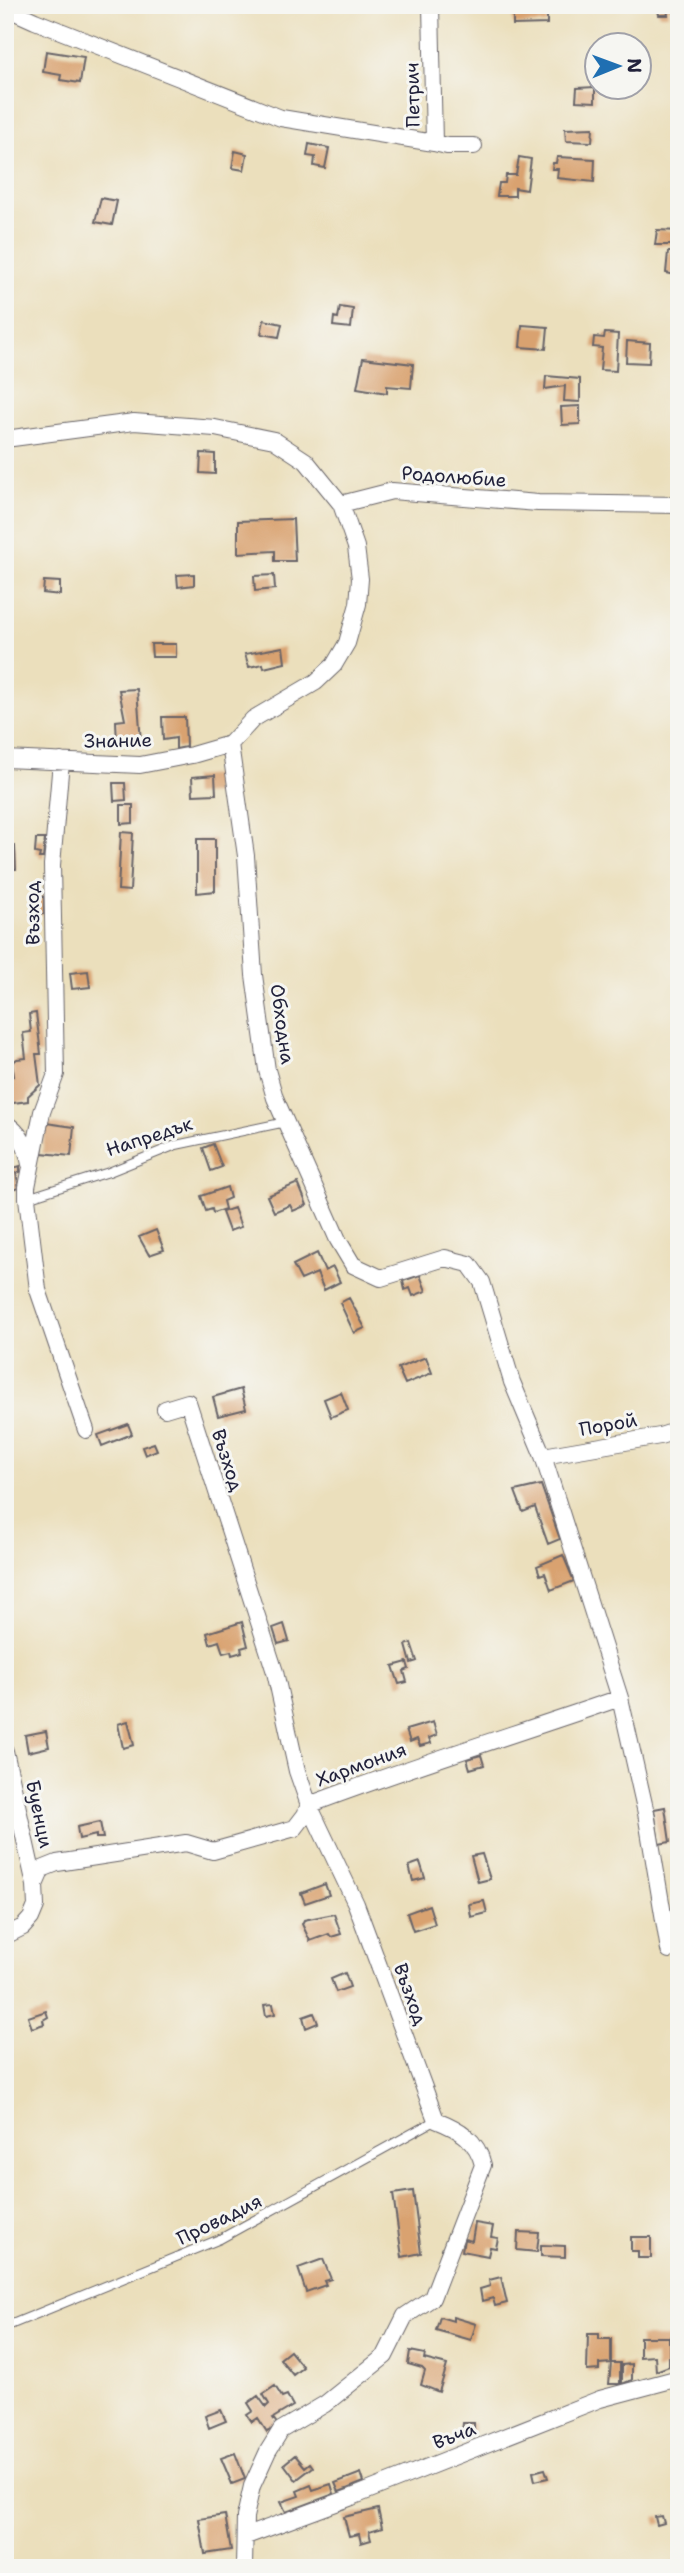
<svg xmlns="http://www.w3.org/2000/svg" width="684" height="2573" viewBox="0 0 684 2573" font-family="'Shantell Sans',sans-serif">
	<style>
		.building { fill: #d9a270 }
		.lines { fill: none; stroke-linecap: round; stroke-linejoin: round }
		.lane-casing { stroke: #686468; stroke-width: 10 }
		.street-casing { stroke: #686468; stroke-width: 18 }
		.lane { stroke: #fff; stroke-width: 8 }
		.street { stroke: #fff; stroke-width: 16 }
		.labels { text-anchor: middle; stroke-width: 6; stroke-linejoin: round; paint-order: stroke }
		.street-label { font-size: 19px; fill: #22223b; stroke: #f6f6f2 }
	</style>
	<rect width="100%" height="100%" fill="#f6f6f2"/>
	<filter id="ink" filterUnits="userSpaceOnUse"><feTurbulence type="fractalNoise" baseFrequency=".0143" numOctaves="2"/><feDisplacementMap in="SourceGraphic" scale="14" xChannelSelector="R" yChannelSelector="G"/><feConvolveMatrix kernelMatrix="1 2 1 2 8 2 1 2 1" color-interpolation-filters="sRGB"/></filter>
	<filter id="wash" filterUnits="userSpaceOnUse"><feTurbulence type="fractalNoise" baseFrequency=".00686" numOctaves="4" result="noise"/><feDisplacementMap in="SourceGraphic" scale="28" xChannelSelector="R" yChannelSelector="G"/><feGaussianBlur stdDeviation="1.57" result="paint"/><feColorMatrix in="noise" values="0 0 0 0 0 0 0 0 0 0 0 0 0 0 0 0 0 1.4 0 .05"/><feComposite in="paint" operator="in"/></filter>
	<g filter="url(#wash)">
		<rect width="100%" height="100%" fill="#ebdfbc"/>
		<g id="blocks">
			<!-- building -->
			<path class="building" d="M474,5H490V10H474Z
				M547,5V24L513,25V6Z
				M657,5H679V8H667L668,15H659Z
				M46,51L84,57L80,83L60,80L61,75L43,72Z
				M595,87V102L576,101L577,88Z
				M675,110H679V126L675,127Z
				M593,128L592,142L566,141L565,129Z
				M309,144L329,148L325,168L314,166L315,157L307,156Z
				M235,151L247,154L244,170L232,168Z
				M519,157L531,159L527,190L515,188V196H497L499,183H505L506,175H516Z
				M557,157L595,159L594,182L557,178L558,169H552L553,163H556Z
				M101,198L117,201L112,225L95,222Z
				M657,230L679,231V245H655Z
				M668,252H679L676,275L666,273Z
				M340,307L353,309L351,328L333,326L334,317L338,318Z
				M264,320L282,324L279,337L261,334Z
				M522,325L548,327L546,349L520,347Z
				M605,333L618,334L616,371L600,370L602,348L593,347L594,337L604,338Z
				M627,341L650,343L649,363L626,362Z
				M363,358L413,364L411,388L387,386V393L357,388Z
				M546,376L580,379V402L564,401L565,386L545,389Z
				M580,406V424L562,425L561,407Z
				M201,453L215,454V474L200,473Z
				M293,519L295,561H275V551L238,553V521Z
				M194,574V585L178,587L177,575Z
				M274,575L275,589L255,591L254,576Z
				M44,581L60,582V595L43,593Z
				M151,644H176V657H152Z
				M283,647L285,663L264,668L263,664L249,667L245,654Z
				M137,689L141,742L117,744L116,721L125,720L119,690Z
				M162,717H185L186,747L176,749V738L163,740Z
				M215,775L216,794L193,795L192,777Z
				M113,783H125L126,800L114,801Z
				M121,805H133V823L121,824Z
				M121,832L133,833L130,891L118,890Z
				M36,839H45L43,858H39L40,854L35,853Z
				M197,839H215V891L197,893Z
				M15,846L16,869H5V847Z
				M35,897H44V914H36Z
				M88,971L90,987L72,989L70,973Z
				M36,1013L41,1054H36L40,1085L28,1096V1101L5,1104V1077L14,1076L12,1063L17,1059L26,1058L23,1033L31,1032L29,1014Z
				M46,1123L74,1127L71,1156L42,1153Z
				M213,1144L222,1167L211,1171L203,1148Z
				M20,1166V1172L16,1173L19,1188L12,1190L11,1185L5,1187L7,1170Z
				M298,1183L307,1205L293,1211L290,1205L274,1212L267,1196Z
				M227,1187L230,1198L223,1201L225,1209L213,1213L212,1209L206,1211L201,1196Z
				M234,1208L241,1227L229,1231L222,1212Z
				M156,1230L164,1250L149,1255L139,1237Z
				M317,1253L325,1271L333,1267L340,1282L324,1290L317,1273L301,1280L293,1265Z
				M420,1275L426,1291L413,1296L410,1288L405,1290L403,1281Z
				M349,1298L365,1328L354,1333L340,1303Z
				M426,1357L432,1373L405,1384L398,1368Z
				M241,1389L246,1409L218,1416L213,1397Z
				M341,1392L348,1410L331,1417L324,1399Z
				M128,1424L132,1434L102,1446L98,1435Z
				M154,1443L157,1450L145,1455L142,1447Z
				M541,1485L560,1539L548,1544L535,1507L523,1512L515,1491Z
				M563,1555L574,1581L551,1590L545,1573L540,1575L537,1566Z
				M242,1622L248,1646L241,1648L242,1652L232,1655L231,1651L223,1653L219,1641L210,1644L207,1633Z
				M284,1624L289,1641L278,1644L273,1628Z
				M411,1643L417,1661L411,1663L406,1645Z
				M407,1662L409,1669L404,1671L407,1682L399,1684L393,1666Z
				M128,1721L134,1745L123,1748L118,1724Z
				M433,1722L437,1735L429,1738L431,1743L420,1746L417,1739L410,1742L406,1730Z
				M46,1731L49,1747L28,1752L25,1735Z
				M481,1755L484,1765L470,1769L467,1759Z
				M665,1807L670,1842L659,1844L654,1809Z
				M100,1822L103,1838H96V1835L79,1839L77,1827Z
				M482,1854L490,1879L478,1882L471,1856Z
				M420,1862L425,1878L413,1881L409,1866Z
				M325,1884L329,1895L305,1903L301,1893Z
				M484,1901L487,1913L471,1917L469,1904Z
				M429,1905L435,1924L413,1931L407,1913Z
				M334,1914L341,1934L331,1937L329,1934L310,1941L302,1924L304,1920Z
				M345,1973L350,1987L336,1992L331,1979Z
				M273,2004L275,2014L266,2016L264,2005Z
				M46,2011L48,2017L43,2020L44,2024L32,2028L28,2017Z
				M314,2013L318,2023L306,2028L303,2017Z
				M413,2191L421,2253L402,2257L393,2194Z
				M475,2223L493,2226L491,2237L498,2238L496,2248L490,2247L488,2256L462,2251L464,2239L472,2241Z
				M518,2232L539,2233L537,2252L517,2250Z
				M631,2237H651V2258H638V2251H631Z
				M541,2245L565,2246V2257L541,2256Z
				M323,2259L331,2279L324,2281L326,2285L306,2292L298,2268Z
				M501,2277L507,2303L495,2306L493,2298L482,2301L480,2289L490,2286L489,2280Z
				M440,2317L453,2321V2317L476,2324L471,2340L436,2330Z
				M588,2334H599V2339H611V2363L599,2364V2370L587,2371Z
				M640,2337H669V2366L656,2371L655,2356L640,2357Z
				M290,2351L303,2367L293,2375L280,2359Z
				M410,2351L425,2354L424,2359L447,2365L439,2392L421,2385L425,2371L422,2368L408,2364Z
				M611,2363H620V2384H609Z
				M632,2364V2380L622,2384V2365Z
				M275,2386L282,2397L287,2395L293,2406L273,2418L278,2425L267,2432L258,2418L252,2422L247,2415L253,2411L248,2403L258,2396L266,2407L269,2404L263,2394Z
				M221,2410L226,2421L209,2428L205,2416Z
				M463,2423H474V2432H462Z
				M235,2453L245,2479L232,2484L221,2458Z
				M295,2455L305,2467L310,2463L313,2467L296,2480L284,2464Z
				M545,2469L548,2478L535,2481L533,2472Z
				M361,2473L364,2482L339,2492L335,2483Z
				M331,2484L334,2494L286,2512L281,2502L299,2496L297,2491L311,2485L313,2490Z
				M378,2509L382,2528L369,2532L371,2540L361,2543L359,2534L349,2536L344,2517Z
				M225,2515L231,2550L205,2554L199,2519Z
				M662,2516L664,2523L657,2525L655,2517Z
				M674,2561L676,2568H665L664,2565Z"/>
		</g>
	</g>
	<g filter="url(#ink)">
		<use href="#blocks" fill-opacity="0" stroke="#686468" stroke-width="2"/>
		<g class="lines">
			<defs>
				<path id="lane" d="M27,1198L109,1172L176,1145L286,1122
					M5,2327L220,2239L436,2120"/>
				<path id="street" d="M15,5V12L35,21L281,118L434,143
					M431,5L434,143L447,146H474
					M5,439L134,422L215,428L274,440L306,461L341,504L356,547L360,579L358,604L347,643L334,665L316,682L253,719L230,744L246,856L254,975L267,1070L275,1098L338,1240L353,1265L381,1278L445,1258L469,1264L482,1282L512,1382L543,1456L620,1698L646,1813L669,1950
					M341,504L392,491L538,503L679,505
					M5,759L140,765L192,755L230,744
					M61,761L52,865L56,1074L42,1112L27,1187V1198L38,1290L86,1430
					M5,1123C21,1133 26,1145 30,1164
					M165,1409L188,1402L275,1672L297,1771L309,1805L356,1904L436,2120C459,2129 477,2139 483,2165L432,2298L405,2316L385,2356L325,2404L281,2430L268,2451L252,2486L245,2517L244,2568
					M543,1456L660,1436L679,1430
					M5,1751L35,1885
					M5,1936L23,1927L31,1918L36,1906L35,1885L42,1869L57,1863L186,1843L213,1851L295,1828L305,1815L309,1805C411,1766 516,1734 620,1698
					M246,2536L352,2497L600,2399L679,2378"/>
			</defs>
			<!-- lane casing -->
			<use href="#lane" class="lane-casing"/>
			<!-- street casing -->
			<use href="#street" class="street-casing"/>
			<!-- lane -->
			<use href="#lane" class="lane"/>
			<!-- street -->
			<use href="#street" class="street"/>
		</g>
	</g>
	<g class="labels">
		<!-- street labels -->
		<g class="street-label">
			<text transform="translate(412 95) rotate(-91)" y="7">Петрич</text>
			<text transform="translate(454 476) rotate(4)" y="7">Родолюбие</text>
			<text transform="translate(118 740) rotate(-1)" y="7">Знание</text>
			<text transform="translate(32 913) rotate(-91)" y="7">Възход</text>
			<text transform="translate(283 1024) rotate(82)" y="7">Обходна</text>
			<text transform="translate(149 1136) rotate(-18)" y="7">Напредък</text>
			<text transform="translate(608 1424) rotate(-10)" y="7">Порой</text>
			<text transform="translate(228 1460) rotate(72)" y="7">Възход</text>
			<text transform="translate(361 1764) rotate(-20)" y="7">Хармония</text>
			<text transform="translate(40 1814) rotate(78)" y="7">Буенци</text>
			<text transform="translate(411 1994) rotate(70)" y="7">Възход</text>
			<text transform="translate(219 2219) rotate(-26)" y="7">Провадия</text>
			<text transform="translate(454 2435) rotate(-21)" y="7">Въча</text>
		</g>
	</g>
	<!-- margin -->
	<rect width="684" height="2573" fill="none" stroke="#f6f6f2" stroke-width="28"/>
	<!-- north arrow -->
	<g transform="translate(618 66) rotate(89)"><circle r="33" fill="#f6f6f2" stroke="#a1a1a9" stroke-width="2"/>
	<path d="M0-5L12 26L0 18L-12 26Z" fill="#1f6fb2"/>
	<text y="-10" font-size="19" font-weight="bold" text-anchor="middle" fill="#22223b">N</text>
	</g>
</svg>
